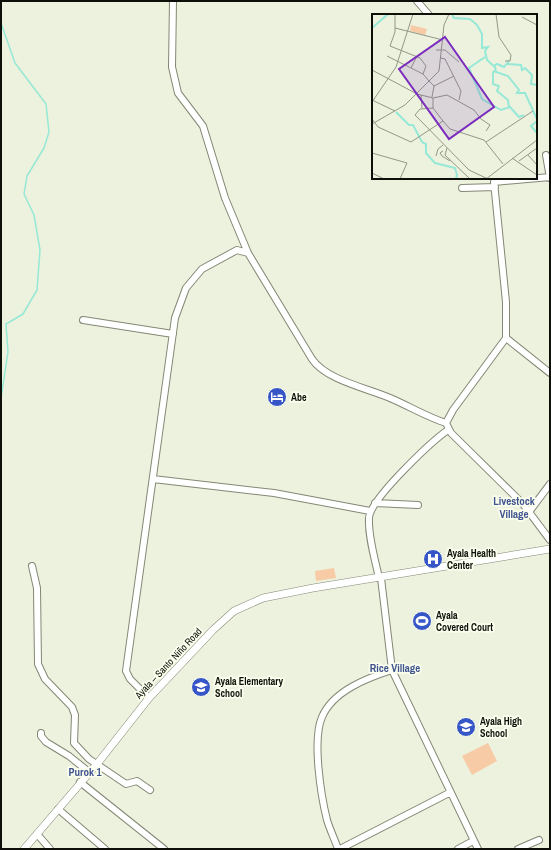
<svg xmlns="http://www.w3.org/2000/svg" width="551" height="850" viewBox="0 0 551 850" font-family="'Archivo Narrow',sans-serif">
	<style>
		.green { fill: #f7cba6 }
		.lines { fill: none; stroke-linecap: round; stroke-linejoin: round }
		.stream { stroke: #96e8d7; stroke-width: 1.5 }
		.minor-casing { stroke: #828875; stroke-width: 8 }
		.tertiary-casing { stroke: #828875; stroke-width: 8 }
		.minor { stroke: #fff; stroke-width: 6 }
		.tertiary { stroke: #fff; stroke-width: 7 }
		.labels { text-anchor: middle; stroke-width: 3.5; stroke-linejoin: round; paint-order: stroke }
		.poi-label { font-size: 10px; font-weight: bold; fill: #0d0f08; stroke: #faffee; text-anchor: start }
		.street-label { font-size: 10px; fill: #0d0f08; stroke: #faffee }
		.neighbourhood-label { font-size: 11px; font-weight: bold; fill: #40548f; stroke: #faffee }
		.inset-river { fill: none; stroke: #96e8d7; stroke-width: 2 }
		.inset-road { fill: none; stroke: #939788; stroke-width: 1 }
		.view { fill: #7b2cbf; fill-opacity: 0.15; stroke: #7b2cbf; stroke-width: 2 }
		.inset-edge { fill: none; stroke: #0d0f08; stroke-width: 2 }
	</style>
	<rect width="100%" height="100%" fill="#ecf2dd"/>
	<!-- green -->
	<path class="green" d="M334,568L336,578L316,581L315,571Z
		M488,743L497,761L472,775L462,756Z"/>
	<g class="lines">
		<!-- stream -->
		<path class="stream" d="M1,23L15,63L46,104L49,132L44,148L27,176L24,194L34,215L40,250L37,290L23,314L6,324L8,352L1,398"/>
		<defs>
			<path id="minor" d="M173,1L172,67L178,93L203,126L225,198L248,253L312,359C326,380 367,388 390,398C409,406 427,417 446,423
				M417,1L429,15
				M546,155L550,178
				M550,177L494,182L506,302V338L453,410L446,423L451,433L523,504L550,540
				M462,188L495,187
				M83,320L173,334
				M506,338L550,373
				M153,479L274,493L370,511
				M375,503L418,505
				M529,512L550,484
				M32,566L37,588L38,664L45,679L72,707L75,715L74,743L89,759L126,784L137,781L150,790
				M379,578C375,559 368,537 369,518C370,499 432,441 448,430
				M381,578L392,670L478,849
				M149,698L130,679L126,671L175,318L186,288L202,269L237,250L248,253
				M41,733V736L46,742L69,756L89,772
				M80,782L164,849
				M58,809L105,849
				M37,834L50,849
				M338,849C335,840 330,830 327,820C321,796 312,740 322,717C333,691 367,678 392,670
				M340,849L449,793
				M458,849L473,841
				M518,849L539,840"/>
			<path id="tertiary" d="M24,849L97,764L149,698L213,630L234,611L263,598L313,588L550,549"/>
		</defs>
		<!-- minor casing -->
		<use href="#minor" class="minor-casing"/>
		<!-- tertiary casing -->
		<use href="#tertiary" class="tertiary-casing"/>
		<!-- minor -->
		<use href="#minor" class="minor"/>
		<!-- tertiary -->
		<use href="#tertiary" class="tertiary"/>
	</g>
	<!-- icons -->
	<defs>
		<symbol id="hotel-disc" viewBox="-11 -11 22 22"><circle r="9.5" fill="#3655c6" stroke="#faffee"/><path d="M-6-4.5h1.5V1H6V5H4.5V3h-9V5H-6ZM-4 0a1.8 1.8 0 1 1 3.6 0ZM.5 0V-2.5h3Q6-2.5 6 0Z" fill="#fff"/></symbol>
		<symbol id="hospital-disc" viewBox="-11 -11 22 22"><circle r="9.5" fill="#3655c6" stroke="#faffee"/><path d="M-5-5h3v3.5h4V-5h3V5h-3V1.5h-4V5h-3Z" fill="#fff"/></symbol>
		<symbol id="stadium-disc" viewBox="-11 -11 22 22"><circle r="9.5" fill="#3655c6" stroke="#faffee"/><path d="M0-5a6.5 5 0 1 0 0 10a6.5 5 0 1 0 0-10ZM-3.5-1.8h7v3.6h-7Z" fill="#fff"/></symbol>
		<symbol id="school-disc" viewBox="-11 -11 22 22"><circle r="9.5" fill="#3655c6" stroke="#faffee"/><path d="M0-5L7-2L0 1L-7-2ZM-4 1L0 2.5L4 1V4Q0 6-4 4Z" fill="#fff"/></symbol>
	</defs>
	<g fill-rule="evenodd">
		<use href="#hotel-disc" x="266" y="386" width="22" height="22"/>
		<use href="#hospital-disc" x="422" y="548" width="22" height="22"/>
		<use href="#stadium-disc" x="411" y="610" width="22" height="22"/>
		<use href="#school-disc" x="190" y="676" width="22" height="22"/>
		<use href="#school-disc" x="455" y="716" width="22" height="22"/>
	</g>
	<g class="labels">
		<!-- poi labels -->
		<g class="poi-label">
			<text x="291" y="401">Abe</text>
			<text x="447" y="557">Ayala Health<tspan x="447" dy="12">Center</tspan></text>
			<text x="436" y="619">Ayala<tspan x="436" dy="12">Covered Court</tspan></text>
			<text x="215" y="685">Ayala Elementary<tspan x="215" dy="12">School</tspan></text>
			<text x="480" y="725">Ayala High<tspan x="480" dy="12">School</tspan></text>
		</g>
		<!-- street labels -->
		<g class="street-label">
			<text transform="translate(168 663) rotate(-47)" y="4">Ayala – Santo Niño Road</text>
		</g>
		<!-- neighbourhood labels -->
		<g class="neighbourhood-label">
			<text x="514" y="505">Livestock<tspan x="514" dy="13">Village</tspan></text>
			<text x="395" y="672">Rice Village</text>
			<text x="85" y="776">Purok 1</text>
		</g>
	</g>
	<!-- overview -->
	<g transform="translate(372 14)">
		<rect width="165" height="165" fill="#ecf2dd"/>
		<path d="M39,11L55,15L53,21L38,17Z" fill="#f7cba6"/>
		<path class="inset-river" d="M80,0L82,4L98,5L105,11L110,20V34L116,33L113,37L115,46L123,53L124,58L136,62L147,76L145,79H153L165,105M0,14L16,0M113,43L97,54L110,85L129,96L138,93L147,103L152,101M122,52L125,50L132,53L136,48V50L149,51L150,56L153,54L160,61L159,70L165,71M123,57L121,58V70L127,72L125,77L136,86L137,93M24,98L37,111H41L50,128L54,130V139L63,149L83,154L85,161L84,165M165,107L159,112L165,119"/>
		<path class="inset-road" d="M23,0V18L18,32L48,44L54,52L51,60M124,0L127,23L139,41L138,47H133M150,3L165,11M23,14L71,26M64,36H73L87,48M15,42L51,60L57,67M69,44L73,45L89,77L87,86M39,54L45,42M0,56L45,80L61,84V94L71,107L39,128L6,113L0,105M57,67L62,72L60,83M62,72L82,62M49,81L50,94M61,84L75,81L102,96L109,105L118,111L114,117M0,86L23,97M0,88L24,53L41,0M61,94L48,95L43,101L97,156L116,165M71,107L78,115L112,126L131,150M0,110L33,91L67,57L72,11L77,0M114,128L161,97M75,134L73,141L98,165M71,137L68,139L70,142L78,147M0,139L35,149L28,165M156,141L165,151M64,142L66,135L71,131M140,144L165,161M147,147L165,134M0,159L12,165M114,165L165,126"/>
		<path class="view" d="M73,23L122,93L77,125L27,55Z"/>
		<rect width="165" height="165" class="inset-edge"/>
	</g>
	<!-- border -->
	<rect width="551" height="850" fill="none" stroke="#0d0f08" stroke-width="4"/>
</svg>
